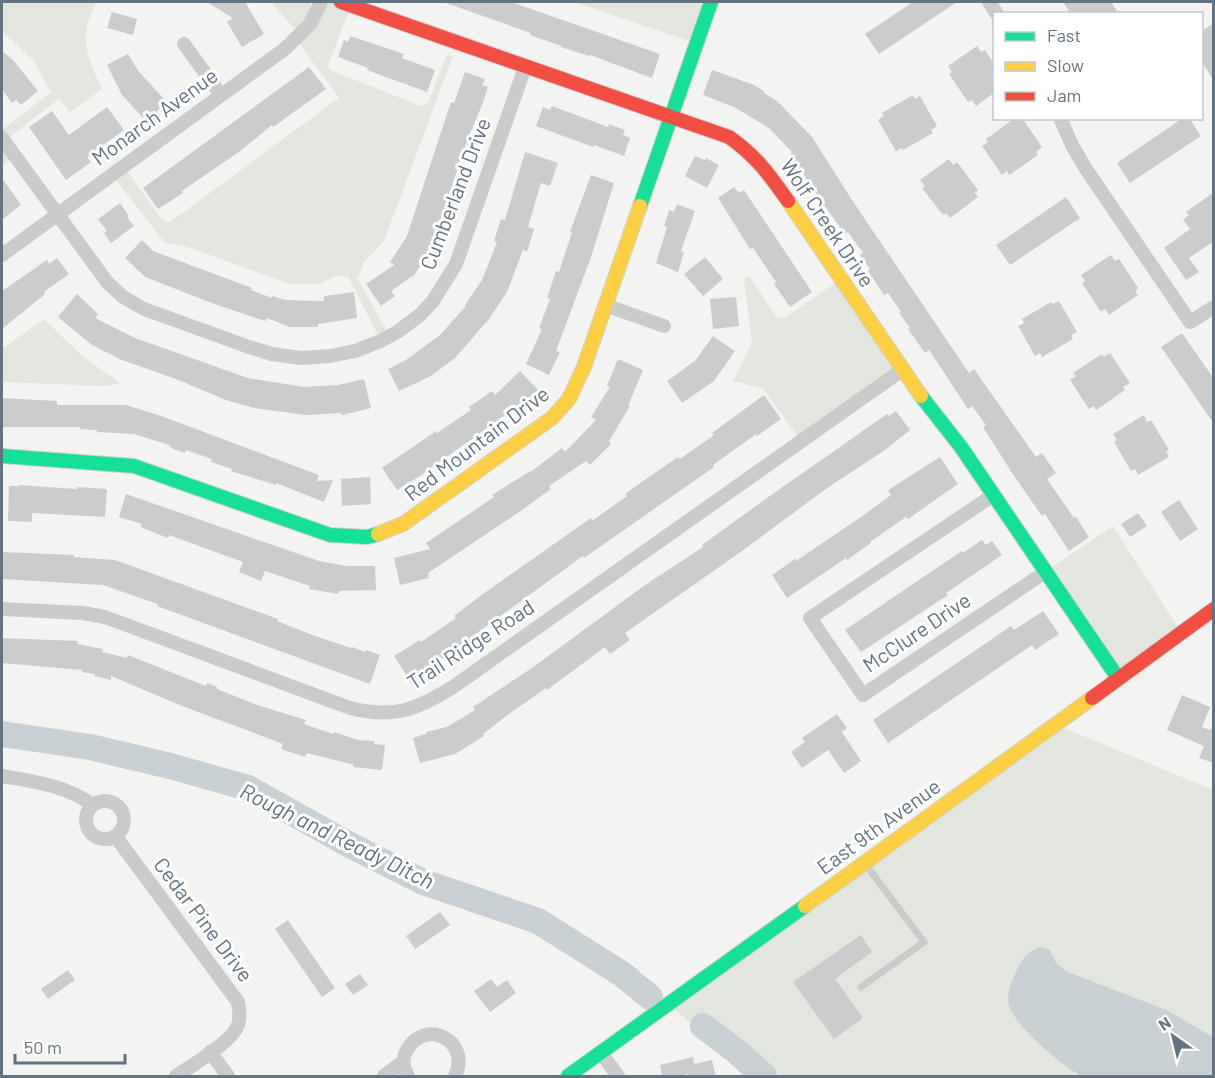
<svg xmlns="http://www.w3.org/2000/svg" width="1215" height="1078" viewBox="0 0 1215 1078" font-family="Barlow,sans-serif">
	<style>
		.green { fill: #e2e6df }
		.water { fill: #cad1d4 }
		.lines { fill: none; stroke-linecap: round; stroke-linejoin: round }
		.river { stroke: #cad1d4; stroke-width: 26 }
		.building { fill: #cbcccd }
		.fast-casing { stroke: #d0d1d0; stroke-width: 16 }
		.slow-casing { stroke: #d0d1d0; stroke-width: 16 }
		.jam-casing { stroke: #d0d1d0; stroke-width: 16 }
		.lane { stroke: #cacccc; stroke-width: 7 }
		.street { stroke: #cacccc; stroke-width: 14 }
		.fast { stroke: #16e098; stroke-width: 14 }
		.slow { stroke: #ffcf43; stroke-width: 14 }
		.jam { stroke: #f24e42; stroke-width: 14 }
		.labels { text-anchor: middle; stroke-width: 6; stroke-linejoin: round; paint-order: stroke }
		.street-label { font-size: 21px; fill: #637381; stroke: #fff }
		.water-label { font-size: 22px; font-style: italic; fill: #5f757f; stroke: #fff }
	</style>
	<rect width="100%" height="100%" fill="#f3f3f1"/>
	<!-- green -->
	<path class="green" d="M2,2H97C77,35 87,57 102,89L70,112L59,99L4,141L15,157L2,166V130L51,92L33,60L2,31Z
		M271,2H307L317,9L321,2H341L351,5L328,66L330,70L421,106L428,103L447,54L453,56L384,241L363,263L358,279L390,337L381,341L349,278L338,275L319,284H290L191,248L164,242L112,175L123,166L162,219L170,222L339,98L296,39L300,35Z
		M573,2H711L695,43Z
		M749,276L776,316L784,318L840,280L902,370L801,441L763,389L733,381L752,342L744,280Z
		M44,319L81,355L120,383L106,386L2,382V349Z
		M1113,526L1181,632L1118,678L1045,572Z
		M1055,724L1213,790V1076H753L669,1005Z"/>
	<!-- water -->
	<path class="water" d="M1040,947L1050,950L1056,963L1068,972L1166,1010L1213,1037V1076H1082C1063,1067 1015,1026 1009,1006C1006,996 1011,983 1015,974C1021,962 1026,952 1040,947Z"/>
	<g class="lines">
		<!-- river -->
		<path class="river" d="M2,734L90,747L170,766L248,788L348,844L423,882L538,921L622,974L650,997
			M703,1026L736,1051L764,1076"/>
	</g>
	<!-- building -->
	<path class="building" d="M207,2H245L264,34L242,47L227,22L233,18Z
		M447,2H511L660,54L652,78L590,55L589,56L561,47V46L530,35L531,33L446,3Z
		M913,2H957L879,54L865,34Z
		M1063,2H1111L1119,14H1071Z
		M112,12L137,19L133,35L107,28Z
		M1214,23V81L1202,62V31Z
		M350,36L404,54L402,58L435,70L427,92L367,70L368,68L338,57L344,40L348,42Z
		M977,46L981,52L985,50L994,64V93L976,106L972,100L968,102L949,74L952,72L948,66Z
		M2,51L13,60L38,91L21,105L16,100L12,103L2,89Z
		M128,54L139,72L167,102L146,121L122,95L107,65Z
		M309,67L326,89L273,127L272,125L240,151L182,191L183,193L158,209L143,188Z
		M712,70L754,85L765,92L764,93L777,101L812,137L852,200L969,373L974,369L1036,457L1042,453L1056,473L1047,479L1074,518L1076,517L1089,537L1069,551L1045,514L1042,516L1012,473L983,427L986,425L972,406L968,409L929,350L925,353L908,329L910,328L899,313L901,312L888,293L884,295L868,271L870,269L860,255L863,253L848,232L845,234L824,205L790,154L792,152L769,128L734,107L703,95Z
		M465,72L485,79L482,85L488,87L482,105L468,138L429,253L413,277L412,276L391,291L395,296L381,306L366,284L394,265L390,262L407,236L442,129L451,102L454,103Z
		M913,95L915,99L920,96L937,126L931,130L933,133L903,150L902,148L896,151L878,120L884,116L882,113Z
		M552,106L608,127L609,124L625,130L623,135L630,138L624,156L594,145L593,147L536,126L543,107L550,110Z
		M107,107L124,130L87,157L91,162L66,180L29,127L52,111L69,135Z
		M1015,118H1022L1042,147L1036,152L1038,155L1009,175L1007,171L1002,175L982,146L988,142L986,139Z
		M1183,118H1189L1201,136L1130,183L1117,163Z
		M525,152L558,163L550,186L541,183L528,227L534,229L527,252L523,250L507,292L489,319L455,358L431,376L399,391L388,369L406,360L440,335L466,306L465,305L482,280L497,242L494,241L501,219L505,220Z
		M695,156L705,160L706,158L719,165L707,188L685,176Z
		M949,159L953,165L957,162L978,190L975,193L978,197L950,218L946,213L943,215L922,188L925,186L920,180Z
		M591,175L614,183L591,257L556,351L560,352L549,375L526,364L542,329L539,328L550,299L547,298L556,271L559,272L572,232H570Z
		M2,178L21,205L2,220Z
		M734,187L739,193L744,190L812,292L790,307L774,284L776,282L753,248L750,249L718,198Z
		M1214,192V241L1189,258L1199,272L1186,280L1164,248L1190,229L1183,220L1189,215L1186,212Z
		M1066,197L1080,218L1010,265L996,245Z
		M120,203L129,216L127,217L134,226L111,243L104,233L107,231L98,219Z
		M677,204L695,211L681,251L684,252L678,272L656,263L667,227L664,226L669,210L674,212Z
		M142,240L153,251L252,288L251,290L272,298V296L285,300L324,301V296L354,292L357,318L318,324V327H290L267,318L266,321L259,319L209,302L145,277L125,258Z
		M1111,255L1115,261L1119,259L1138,288L1135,291L1138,295L1109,315L1105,309L1101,312L1082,283L1085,281L1081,275Z
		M705,257L723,279L703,296L684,274Z
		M57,258L69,274L44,292L45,294L2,329V291L47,260L49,264Z
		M77,294L98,314L95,318L135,338L248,378L304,387L338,385L364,379L371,408L342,415L341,413L305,415L254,408L226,400L176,379L122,360L92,345L58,317Z
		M736,297L739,326L713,329L710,299Z
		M1059,301L1077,332L1071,335L1073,339L1042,357L1040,353L1035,356L1018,326L1024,323L1022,319L1051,302L1053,304Z
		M1182,333L1214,379V424L1161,347Z
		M713,336L735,351L714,381L682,403L667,381L695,361Z
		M1110,353L1130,383L1123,387L1125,390L1096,410L1094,406L1089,409L1070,380L1076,376L1073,373L1102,354L1104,357Z
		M618,359L643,370L628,406H630L609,441L611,444L590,465L586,461L549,486L551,489L522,510L428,573L429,578L400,585L394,558L430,549L426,543L494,497L492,495L506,486L536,468L562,448L565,452L596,420L591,417L610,387L607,386Z
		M520,371L538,390L527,400L526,398L518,406L420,476L397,490L382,468L436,431L437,433L471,410L469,407L492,391L495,395Z
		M764,395L781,419L757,436L756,434L713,465L714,467L584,558L583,556L462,644L463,645L409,679L394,656L420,640L421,642L456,618L454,616L480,596L591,518L592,521L627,496L625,494L649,477L678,457L680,459L714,435L712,433Z
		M2,398L57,401V405H126L164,417L319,475L317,481L333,480L324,502L276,483V485L231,471L232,469L211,462L212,459L186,450L185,453L173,449L169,445L134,434L97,432V430L80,429V427H2Z
		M896,411L910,430L885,450L827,488L742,551L625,633L630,640L610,654L605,647L547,690L546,688L513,711L483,734L484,736L455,754L420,763L413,738L426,734V732L447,727L475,710L473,707L532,668L645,585L703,547L702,545L760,503L887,414L889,416Z
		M1144,415L1147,422L1151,420L1169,450L1166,452L1169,457L1138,475L1135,469L1131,471L1114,442L1117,440L1113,434Z
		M940,457L958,484L908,519L906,517L870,542L871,543L847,560L846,558L787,598L772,575L795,559L796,561L861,517L891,495L888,490Z
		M370,477L371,504L342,506L341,479Z
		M19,485L77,489V487L107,489L105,517L32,513V522L8,521L9,486H19Z
		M126,494L319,561L346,566H375L376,590L339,591L338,594L309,589L310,586L265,571L261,581L239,572L243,562L169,535L168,538L140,527L142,524L119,517Z
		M1179,500L1198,529L1180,541L1161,512Z
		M1138,513L1147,526L1130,537L1121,524Z
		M982,540L986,545L992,541L1002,555L946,593L948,595L861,652L845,630L962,551L963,553Z
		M2,552L74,555V557L115,560L278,619L277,621L312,635L351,648L352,647L365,652L366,650L380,655L370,684L157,606L158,604L103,585L2,579Z
		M1043,611L1059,634L1035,650L1032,645L888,743L873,720L1011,626L1014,630Z
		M2,638L78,641L77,644L103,649L102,652L127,658L128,655L206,686L207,683L217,687V689L257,705L306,720L304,724L333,734L334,732L358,740L374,741V744L385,745L382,770L353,767L354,765L307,753L305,757L281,749L283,744L182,706L111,676V680L94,676L95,674L82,672V670L2,663Z
		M1182,695L1210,707L1202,727L1210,730L1214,725V763L1199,758L1204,746L1167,730Z
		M837,714L847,728L842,732L861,761L844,773L828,750L802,768L791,752L805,742L802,738Z
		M440,912L450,925L415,949L406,936Z
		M288,920L335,988L322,997L275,929Z
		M861,935L872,952L835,979L863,1018L834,1039L793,982Z
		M68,970L75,980L48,999L41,989Z
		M360,974L368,985L353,995L345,984Z
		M491,979L497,987L507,980L516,993L490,1012L474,991Z
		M693,1057L694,1064L712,1060L716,1077H689L688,1074L676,1077H662L660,1065Z"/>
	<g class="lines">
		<defs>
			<path id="fast" d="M640,206L711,2
				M921,396L961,447L1118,678
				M2,456L134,466L330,535L367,537L378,534
				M568,1076L805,906"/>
			<path id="slow" d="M788,201L921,396
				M378,534L403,524L552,418L569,399L584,367L640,206
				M805,906L1092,698"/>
			<path id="jam" d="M341,2L729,137C756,156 769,174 788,201
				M1092,698L1214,609"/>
		</defs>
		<!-- fast casing -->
		<use href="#fast" class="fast-casing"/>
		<!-- slow casing -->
		<use href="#slow" class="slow-casing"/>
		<!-- jam casing -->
		<use href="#jam" class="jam-casing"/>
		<!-- lane -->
		<path class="lane" d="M861,987L924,942L866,865"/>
		<!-- street -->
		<path class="street" d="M989,2L997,14
			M184,44L221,95
			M1060,118L1073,147L1086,169L1190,322L1214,307
			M2,138L107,282L123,297L144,309L249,347L272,354L301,358L330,356L355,351L381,341L397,332L420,315L433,301L456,264L525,67
			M2,255L286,48L310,24L321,2
			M605,305L664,326
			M992,496L810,618L863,695L1045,572
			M2,609L83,613L105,617L350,708C394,719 416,710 453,687L902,370
			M2,776C35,782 65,785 93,805
			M86 820a19 19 0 1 1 38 0a19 19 0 1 1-38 0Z
			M116,837L238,1002C239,1010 241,1017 238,1025C231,1043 192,1065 176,1076
			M210,1052L228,1076
			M601,1053L618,1076
			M384,1076L403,1062
			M408,1076C403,1068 402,1058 407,1050C425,1017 472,1041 455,1076"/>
		<!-- fast -->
		<use href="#fast" class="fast"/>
		<!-- slow -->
		<use href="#slow" class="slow"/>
		<!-- jam -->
		<use href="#jam" class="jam"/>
	</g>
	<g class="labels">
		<!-- street labels -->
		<g class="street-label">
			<text transform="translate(155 117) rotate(-36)" y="7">Monarch Avenue</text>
			<text transform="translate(456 194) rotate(-69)" y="7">Cumberland Drive</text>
			<text transform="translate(827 223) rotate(56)" y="7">Wolf Creek Drive</text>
			<text transform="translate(477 444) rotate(-37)" y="7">Red Mountain Drive</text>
			<text transform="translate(917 633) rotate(-34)" y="7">McClure Drive</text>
			<text transform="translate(471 645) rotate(-33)" y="7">Trail Ridge Road</text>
			<text transform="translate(879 827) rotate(-36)" y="7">East 9th Avenue</text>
			<text transform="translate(203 920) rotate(53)" y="7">Cedar Pine Drive</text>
		</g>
		<!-- water labels -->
		<g class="water-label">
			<text transform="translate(337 836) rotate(26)" y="8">Rough and Ready Ditch</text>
		</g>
	</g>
	<!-- border -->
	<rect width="1215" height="1078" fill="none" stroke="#637381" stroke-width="6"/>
	<!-- legend -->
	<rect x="993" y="12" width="210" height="108" fill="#ffffff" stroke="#c1c7cd" stroke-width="1.5"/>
	<rect x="1005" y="32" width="30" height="9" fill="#16e098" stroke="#c1c7cd" stroke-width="1.5"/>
	<text x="1047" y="42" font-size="18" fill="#637381">Fast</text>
	<rect x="1005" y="62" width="30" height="9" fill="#ffcf43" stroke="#c1c7cd" stroke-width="1.5"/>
	<text x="1047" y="72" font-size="18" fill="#637381">Slow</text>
	<rect x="1005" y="92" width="30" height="9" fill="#f24e42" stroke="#c1c7cd" stroke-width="1.5"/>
	<text x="1047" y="102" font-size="18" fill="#637381">Jam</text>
	<!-- north arrow -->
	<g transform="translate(1173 1036) rotate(326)" stroke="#ffffff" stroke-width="4.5" paint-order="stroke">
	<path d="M0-4.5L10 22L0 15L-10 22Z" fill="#637381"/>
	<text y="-9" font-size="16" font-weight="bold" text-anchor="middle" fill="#637381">N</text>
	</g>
	<!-- scale -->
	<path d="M15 1054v9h110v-9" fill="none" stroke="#637381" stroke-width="3"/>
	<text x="24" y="1054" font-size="18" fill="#637381" stroke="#ffffff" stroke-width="4.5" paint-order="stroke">50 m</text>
</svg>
